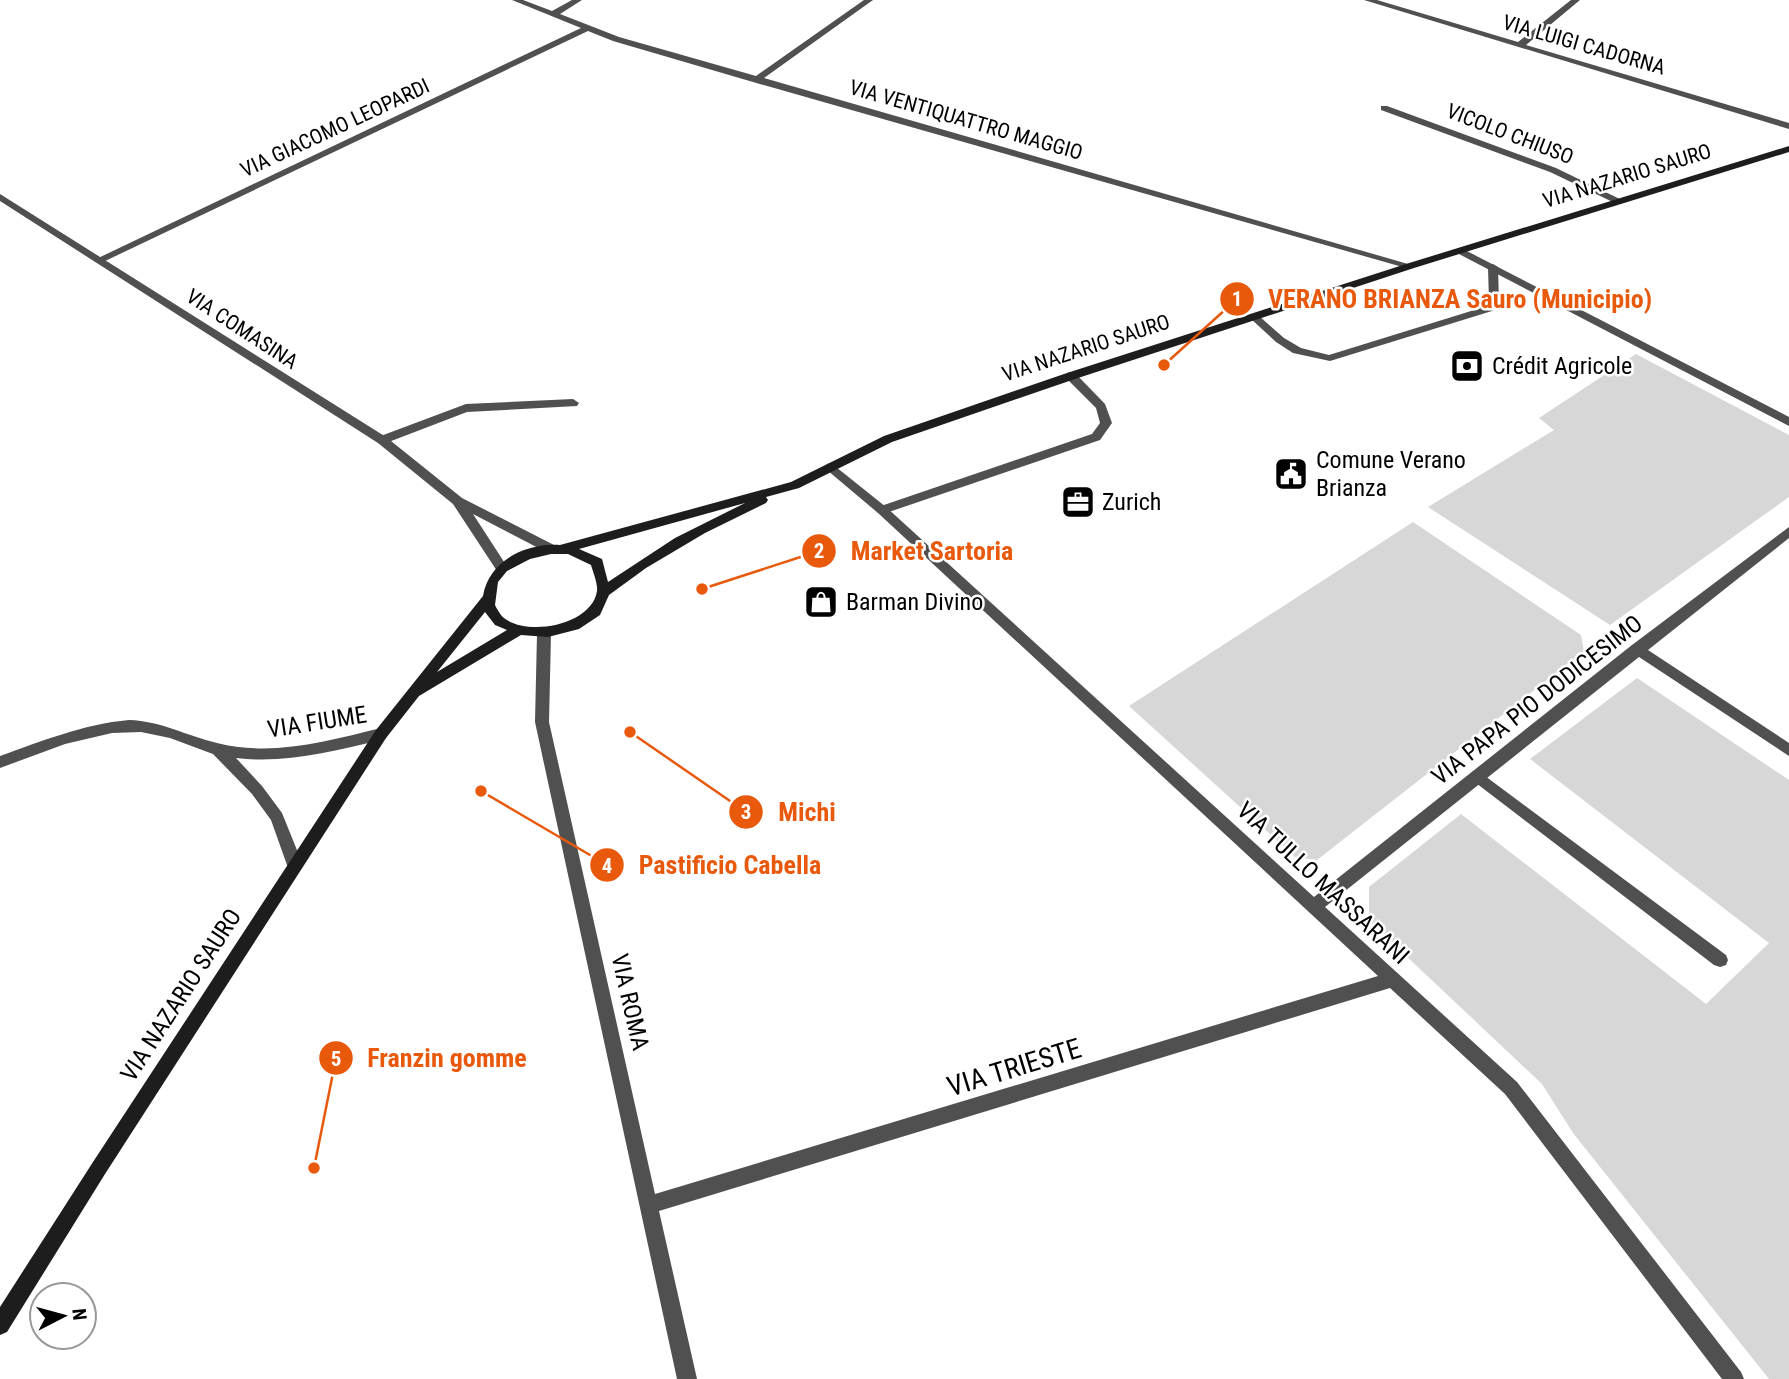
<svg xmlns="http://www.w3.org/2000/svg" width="1789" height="1379" viewBox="0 0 1789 1379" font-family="'Roboto Condensed',sans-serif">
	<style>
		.green { fill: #d7d7d7 }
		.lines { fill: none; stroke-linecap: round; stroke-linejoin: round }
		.service { fill: #505050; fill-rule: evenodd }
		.minor { fill: #505050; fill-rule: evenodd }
		.tertiary { fill: #505050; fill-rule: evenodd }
		.secondary { fill: #1d1d1d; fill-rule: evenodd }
		.labels { text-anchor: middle; stroke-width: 5; stroke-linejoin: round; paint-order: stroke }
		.far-street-label { font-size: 21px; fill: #000; stroke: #fff }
		.poi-label { font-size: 24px; fill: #000; stroke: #fff; text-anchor: start }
		.street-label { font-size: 24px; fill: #000; stroke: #fff }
		.near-street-label { font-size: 28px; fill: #000; stroke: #fff }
		.leader { fill: none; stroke: #e8590c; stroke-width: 2.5 }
		.callout-dot { fill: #e8590c; stroke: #fff; stroke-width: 2.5 }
		.mark-label { font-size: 21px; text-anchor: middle; font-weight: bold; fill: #fff }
		.callout-label { font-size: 26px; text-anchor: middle; font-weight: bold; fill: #e8590c; stroke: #fff; stroke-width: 5; stroke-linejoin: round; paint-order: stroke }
	</style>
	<rect width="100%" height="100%" fill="#fff"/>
	<!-- green -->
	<path class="green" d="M1636,354L1789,435V497L1610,625L1428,507L1554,430L1539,418Z
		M1413,522L1581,635L1584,651L1317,860L1295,857L1129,706Z
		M1637,678L1789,780V1379H1769L1573,1133L1542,1084L1369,921V887L1461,814L1706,1004L1769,943L1530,759Z"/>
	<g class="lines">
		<!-- service -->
		<path class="service" d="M1493,264L1498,267L1499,303L1492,311L1330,361L1293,353L1276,342L1250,318L1255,315L1259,316L1284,338L1301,348L1329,355L1484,307L1489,302L1488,267Z
			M1071,372L1075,373L1105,404L1112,423L1100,440L886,513H878L876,510L878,507L1092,434L1100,423L1096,408L1067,379V373Z
			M573,399L579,403L577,406L467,412L386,443H378L376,440L378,437L466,404Z
			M1477,770L1726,955L1728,960L1726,965L1720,967L1714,965L1472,780L1470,776L1472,772Z"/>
		<!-- minor -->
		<path class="minor" d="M512,0H523L552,11L572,0H582L560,14L619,37L756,76L864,0H873L764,78L1415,266L1410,269L1406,268L753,82L613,41L588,31L103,262H95L94,260L581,28Z
			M1364,0H1377L1518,42L1571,0H1580L1526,45L1789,123V129Z
			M1381,106H1387L1556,168L1626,202L1617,204L1550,172L1381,110Z
			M1461,248L1789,417V426L1457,253V249Z
			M831,463L886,507L1314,897L1632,645L1789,527V538L1648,650L1789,743V756L1639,657L1325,907L1517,1082L1741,1372L1744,1379H1722L1505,1094L1390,988L659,1211L697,1379H677L535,722L537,634L539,630L544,629L551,634L549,722L655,1194L1378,976L878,513L827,470L825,467L827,464Z
			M129,720C161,721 187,736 217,743C272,757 328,741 381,728L386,730L388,734L386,738L381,740C333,751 285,764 236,758L262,786L282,813L303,865L300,870L295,872L290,870L287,865L271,820L252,794L213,754L170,738L141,732L112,733L65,744L0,768V756C42,741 84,724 129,720Z"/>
		<!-- tertiary -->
		<path class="tertiary" d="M0,194L386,437L462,498L556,546L557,549L556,552H546L473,514L508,568L502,573L497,571L453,504L378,443L0,201Z"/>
		<!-- secondary -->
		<path class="secondary" d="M1789,146V152L1414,268L1075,379L892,442L799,488L766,497L768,500L766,503L705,533L646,568L609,595L600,615L579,629L548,637L521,635L419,696L386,738L105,1174L7,1332L0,1335V1307L93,1162L376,730L483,596C489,561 525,543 560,545L791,482L884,436L1067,373L1406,264ZM745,503L675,538L608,582L602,559L579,549ZM551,554H568L591,565C593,572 598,584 597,591C592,625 528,637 504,618C501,616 497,609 495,605L498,582L507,571L530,559ZM485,612L495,625L507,630L437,672Z"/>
	</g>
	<!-- icons -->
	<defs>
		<symbol id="bank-square" viewBox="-11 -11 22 22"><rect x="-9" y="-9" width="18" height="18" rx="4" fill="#000" stroke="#fff"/><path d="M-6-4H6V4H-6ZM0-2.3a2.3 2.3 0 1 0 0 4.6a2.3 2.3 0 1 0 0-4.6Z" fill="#fff"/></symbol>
		<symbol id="civic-square" viewBox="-11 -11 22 22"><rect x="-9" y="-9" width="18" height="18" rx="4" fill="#000" stroke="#fff"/><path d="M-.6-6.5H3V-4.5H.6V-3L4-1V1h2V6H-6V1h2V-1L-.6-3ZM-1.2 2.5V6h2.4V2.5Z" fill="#fff"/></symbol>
		<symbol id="office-square" viewBox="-11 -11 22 22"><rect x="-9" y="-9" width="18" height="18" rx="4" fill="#000" stroke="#fff"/><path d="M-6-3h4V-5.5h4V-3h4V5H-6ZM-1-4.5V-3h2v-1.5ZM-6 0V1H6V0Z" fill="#fff"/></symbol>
		<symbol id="shop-square" viewBox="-11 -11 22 22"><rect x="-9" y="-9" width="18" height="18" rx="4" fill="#000" stroke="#fff"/><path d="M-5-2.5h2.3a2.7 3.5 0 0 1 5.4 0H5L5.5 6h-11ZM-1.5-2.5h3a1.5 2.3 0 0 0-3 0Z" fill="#fff"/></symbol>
	</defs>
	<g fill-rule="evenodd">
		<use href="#bank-square" x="1448" y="347" width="38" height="38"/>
		<use href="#civic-square" x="1272" y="455" width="38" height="38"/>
		<use href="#office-square" x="1059" y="483" width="38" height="38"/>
		<use href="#shop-square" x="802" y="583" width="38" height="38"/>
	</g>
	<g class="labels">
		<!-- far-street labels -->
		<g class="far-street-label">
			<text transform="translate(1584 45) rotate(16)" y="7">VIA LUIGI CADORNA</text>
			<text transform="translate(966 120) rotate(16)" y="7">VIA VENTIQUATTRO MAGGIO</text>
			<text transform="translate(335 128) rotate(-25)" y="7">VIA GIACOMO LEOPARDI</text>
			<text transform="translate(1510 134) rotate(21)" y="7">VICOLO CHIUSO</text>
			<text transform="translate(1627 176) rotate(-17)" y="7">VIA NAZARIO SAURO</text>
			<text transform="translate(242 329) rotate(33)" y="7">VIA COMASINA</text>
			<text transform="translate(1086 348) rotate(-18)" y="7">VIA NAZARIO SAURO</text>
		</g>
		<!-- poi labels -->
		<g class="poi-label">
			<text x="1492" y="374">Crédit Agricole</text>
			<text x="1316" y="468">Comune Verano<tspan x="1316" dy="28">Brianza</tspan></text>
			<text x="1102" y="510">Zurich</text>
			<text x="846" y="610">Barman Divino</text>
		</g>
		<!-- street labels -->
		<g class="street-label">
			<text transform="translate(1537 700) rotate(-38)" y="8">VIA PAPA PIO DODICESIMO</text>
			<text transform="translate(317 722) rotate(-9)" y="8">VIA FIUME</text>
			<text transform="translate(1323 883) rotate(43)" y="8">VIA TULLO MASSARANI</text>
			<text transform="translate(181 995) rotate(-57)" y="8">VIA NAZARIO SAURO</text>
			<text transform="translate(630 1002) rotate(77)" y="8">VIA ROMA</text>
		</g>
		<!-- near-street labels -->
		<g class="near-street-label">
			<text transform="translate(1014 1067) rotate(-17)" y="10">VIA TRIESTE</text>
		</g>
	</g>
	<!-- callouts -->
	<path class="leader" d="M1164 365L1237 299M702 589L819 551M630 732L746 812M481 791L607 865M314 1168L336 1058"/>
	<g class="callout-dot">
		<circle cx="1164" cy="365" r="7"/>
		<circle cx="702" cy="589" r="7"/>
		<circle cx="630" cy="732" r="7"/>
		<circle cx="481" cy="791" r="7"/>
		<circle cx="314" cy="1168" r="7"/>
		<circle cx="1237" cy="299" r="18"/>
		<circle cx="819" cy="551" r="18"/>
		<circle cx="746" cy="812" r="18"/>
		<circle cx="607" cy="865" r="18"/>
		<circle cx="336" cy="1058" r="18"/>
	</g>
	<g class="mark-label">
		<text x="1237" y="306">1</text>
		<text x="819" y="558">2</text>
		<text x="746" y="819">3</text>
		<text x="607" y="873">4</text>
		<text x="336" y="1066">5</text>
	</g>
	<g class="callout-label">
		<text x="1460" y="308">VERANO BRIANZA Sauro (Municipio)</text>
		<text x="932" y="560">Market Sartoria</text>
		<text x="807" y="821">Michi</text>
		<text x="730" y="874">Pastificio Cabella</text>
		<text x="447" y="1067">Franzin gomme</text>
	</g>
	<!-- north arrow -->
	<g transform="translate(63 1316) rotate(84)"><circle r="33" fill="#ffffff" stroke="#999999" stroke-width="2"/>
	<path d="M0-5L12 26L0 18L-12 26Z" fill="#000000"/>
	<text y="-10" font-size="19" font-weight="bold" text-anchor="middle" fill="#000000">N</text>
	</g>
</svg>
